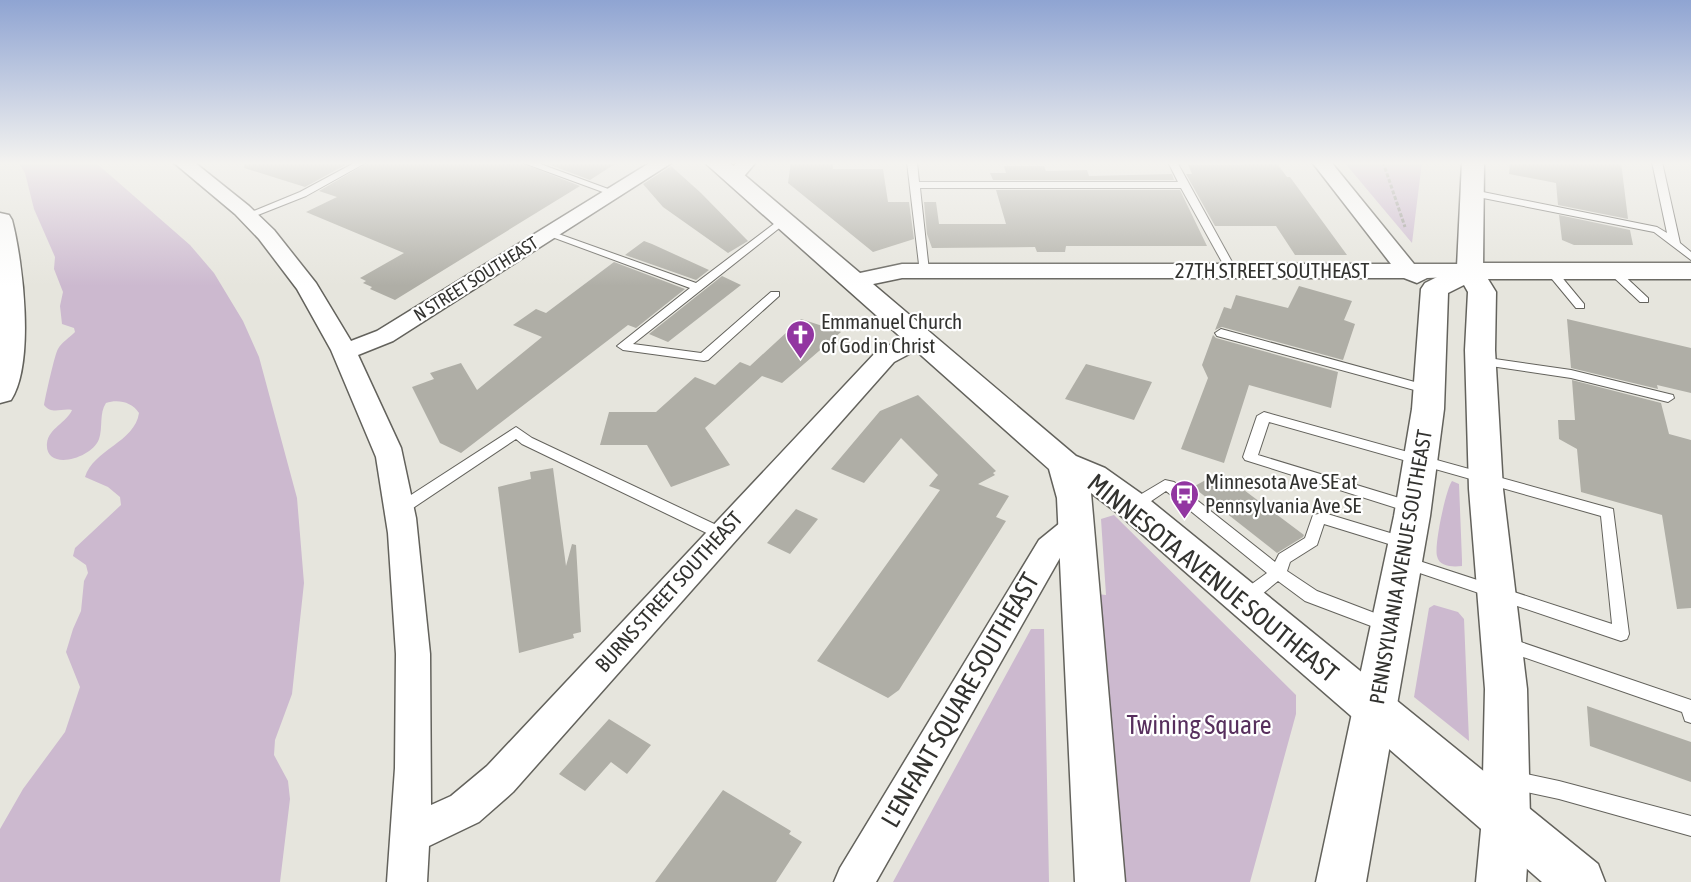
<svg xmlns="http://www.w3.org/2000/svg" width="1691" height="882" viewBox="0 0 1691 882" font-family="'Asap Condensed',sans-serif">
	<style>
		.green { fill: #ccb9cf }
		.building { fill: #afaea6 }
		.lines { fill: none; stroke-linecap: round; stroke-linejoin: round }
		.lane-casing { stroke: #63625c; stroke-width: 2 }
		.street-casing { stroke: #63625c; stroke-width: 3 }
		.secondary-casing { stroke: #63625c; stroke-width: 3 }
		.highway-casing { stroke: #63625c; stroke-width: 3 }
		.path { stroke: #95958f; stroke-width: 3; stroke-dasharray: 4 2; stroke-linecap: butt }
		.lane { fill: #fff; fill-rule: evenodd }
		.street { fill: #fff; fill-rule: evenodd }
		.secondary { fill: #fff; fill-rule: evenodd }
		.highway { fill: #fff; fill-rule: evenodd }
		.labels { text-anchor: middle; stroke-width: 4.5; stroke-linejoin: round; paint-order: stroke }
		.far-street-label { font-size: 18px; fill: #32322f; stroke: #fff }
		.street-label { font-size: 21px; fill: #32322f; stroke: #fff }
		.poi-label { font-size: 21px; fill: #32322f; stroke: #fff; text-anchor: start }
		.near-street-label { font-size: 26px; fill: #32322f; stroke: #fff }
		.near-park-label { font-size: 26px; fill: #572f5d; stroke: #fff }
	</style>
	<rect width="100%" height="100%" fill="#e6e5dd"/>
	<!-- green -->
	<path class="green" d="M18,162H95L190,245L214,273L243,321L259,357L297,498L304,583L292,694L275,740L274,755L288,781L290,799L280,882H0V829L23,789L65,732L80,687L66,652L73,629L81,611L84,581L88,573L86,565L73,556L75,548L121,505L120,497L108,487L85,477C93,450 135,442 139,413C132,402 118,399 106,403C99,413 103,428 99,439C92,459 44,472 47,443C48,429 67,422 72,410C61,408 52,415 44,405C45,398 55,353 58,349C61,343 70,337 75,332L74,328L62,324L60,306L63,292L54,269L55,257L34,209L25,173Z
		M1344,162H1422L1412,243Z
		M1452,481L1459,484L1462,560V566C1453,567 1439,567 1437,556C1434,545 1446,489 1452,481Z
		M1114,515L1296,695V714L1250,882H1121L1097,594L1106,595L1101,519Z
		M1434,605L1458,612L1464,619L1469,741L1414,697L1429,608Z
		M1031,629H1044L1049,882H893Z"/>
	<!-- building -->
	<path class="building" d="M245,162H351L305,187L244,168Z
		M369,162H519L580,186L395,300L370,289L372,287L363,283L366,281L360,278L404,253L306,212L337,197L319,191Z
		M542,162H618L590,180Z
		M791,162H833V169H883L888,202H909L914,239L873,252L788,183Z
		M1240,162H1276L1287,177H1290L1347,255H1295L1276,226H1215L1186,174H1192L1188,165H1242Z
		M1510,162H1621L1628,219L1558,205L1556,183L1509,174Z
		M671,166L701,193L748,241L728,253L663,207L643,184Z
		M1004,166H1044L1046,171L1087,170L1089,176L1172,174L1174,180H993L990,173H1006Z
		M996,190H1180L1207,246H1066L1065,252H1037L1035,247L932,248L927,234L924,202H936L939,224H1006Z
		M1559,215L1630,230L1633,245H1574L1562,240Z
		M644,241L652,244L709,270L696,280L625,255Z
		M614,262L685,289L636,328L628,325L461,453L440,443L412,387L434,379L430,373L461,363L477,390L542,337L513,325L536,309L546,313Z
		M722,276L741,285L668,342L649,334Z
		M1299,286L1352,301L1344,320L1355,324L1343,360L1222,327L1215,330L1224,307L1231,309L1236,295L1288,308Z
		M801,319L841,332L782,383L762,376L705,428L730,465L671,487L647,445H600L609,412H656L695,377L715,385L740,362L750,366Z
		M1567,319L1691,348V393L1657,385L1658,389L1571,368Z
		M1213,335L1216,338L1338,372L1331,408L1249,385L1224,463L1181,449L1208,378L1202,365Z
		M1086,364L1152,382L1134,420L1065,399Z
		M1572,380L1661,403L1669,434L1691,440V608L1677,609L1662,515L1581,492L1577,449L1559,439L1558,420H1575Z
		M918,395L996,471L993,473L995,475L978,484L1009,496L996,517L1006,521L899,690L888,698L817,661L940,490L929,486L938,475L901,438L864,483L831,469L880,411Z
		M553,468L566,566L572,544L576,545L581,632L573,634L574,638L519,653L498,487L531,479L530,472Z
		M1220,472L1304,535L1303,537L1277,553L1193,487Z
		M796,509L818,519L790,554L767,543Z
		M1587,706L1691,742V782L1590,746Z
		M609,719L651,745L627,774L611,762L585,791L559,774Z
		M723,790L791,831L789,834L802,842L776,882H655Z"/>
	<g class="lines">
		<defs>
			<path id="lane" d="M356,162H367L306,196L253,217H245L244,215L300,192Z
				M521,162H535L619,193L611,195Z
				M907,162H917L919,182H1178L1168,162H1177L1237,271L1232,274L1227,271L1181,188H920L929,271L924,274L920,273Z
				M1652,162H1662L1680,243L1691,252V260L1654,232L1473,196L1468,193L1473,190L1657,227L1667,233Z
				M783,217L788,220L787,222L633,344L701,353L771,292H779V296L708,360L704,361L623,350L617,346L690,288L544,234L545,232H553L696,283Z
				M1551,268L1555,269L1584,304V308H1576L1547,273V269Z
				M1613,268L1617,269L1648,298V302H1640L1609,273V269Z
				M1221,329L1433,387L1435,390L1429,394L1217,336L1215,333Z
				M1481,357L1571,370L1673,395L1674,398L1668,402L1571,378L1477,364L1475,361Z
				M1264,412L1613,509L1629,634L1627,639L1621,641L1399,566L1396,562L1399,558L1404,556L1612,624L1601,516L1269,422L1258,455L1419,504L1421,508L1419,512H1409L1245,460L1243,457L1257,416Z
				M516,427L532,438L727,530L729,534L727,538H717L522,444L516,439L407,512H397L395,508L397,504Z
				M1165,480L1174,482L1275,562L1279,554L1305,538L1313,515L1324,513L1410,539L1413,543L1410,547L1405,549L1324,524L1317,545L1290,562L1287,571L1317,591L1393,620L1395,625L1393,630L1387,632L1305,601L1278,581L1250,604L1244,605L1238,604L1236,599L1238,594L1267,573L1166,491L1138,510H1128L1126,506L1128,502Z
				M1506,637L1691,700V723L1685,721L1682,712L1500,649L1498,644L1500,639Z
				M1512,771L1559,781L1691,816V836L1559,799L1512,789L1505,786L1503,780L1505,774Z"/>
			<path id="street" d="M173,162H194L249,206L274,230L316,283L351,341L377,331L651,162H673L393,341L358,355L401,448L416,518L430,654L431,805L451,796L487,766L876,352L912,334L920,332L928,334L932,339L928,344L894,362L513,792L479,822L429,846L427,882H387L395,768L396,654L388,533L376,457L331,350L297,289L259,239L235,214Z
				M737,162H756L740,181H726L724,177Z
				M1312,162H1331L1414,264H1470L1478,266L1481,271L1478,276L1427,278L1417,283L1404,278H902L854,288L846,286L843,281L846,276L902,264H1391Z
				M1076,515L1086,518L1091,526L1086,534L1061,556L876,882H834L840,868L1039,540L1066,518Z"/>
			<path id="secondary" d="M704,162H729L1076,456L1105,468L1146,497L1598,864L1605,882H1542L1120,515L1091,493L1125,882H1075L1057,498L1049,469Z
				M1470,263H1691V279H1470L1461,277L1457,271L1461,265Z"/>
			<path id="highway" d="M1462,162H1484L1483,271L1496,292L1495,350L1503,489L1527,689L1530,819L1526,882H1476L1482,819L1485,689L1469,489L1465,350L1468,292L1464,285L1448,293L1444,409L1430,516L1366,882H1316L1394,516L1412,409L1421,289L1425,283L1457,267Z
				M0,213L9,215L12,220C23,262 35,363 11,400L0,403Z"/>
		</defs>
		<!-- lane casing -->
		<use href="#lane" class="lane-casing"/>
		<!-- street casing -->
		<use href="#street" class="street-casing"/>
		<!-- secondary casing -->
		<use href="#secondary" class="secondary-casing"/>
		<!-- highway casing -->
		<use href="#highway" class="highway-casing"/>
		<!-- path -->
		<path class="path" d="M1383,162L1405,227"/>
		<!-- lane -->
		<use href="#lane" class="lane"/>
		<!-- street -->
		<use href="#street" class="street"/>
		<!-- secondary -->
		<use href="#secondary" class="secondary"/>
		<!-- highway -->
		<use href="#highway" class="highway"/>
	</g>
	<!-- sky -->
	<linearGradient id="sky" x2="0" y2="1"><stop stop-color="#8fa4d2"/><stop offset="0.57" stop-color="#f4f3f0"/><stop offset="1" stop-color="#f4f3f0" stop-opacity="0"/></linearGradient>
	<rect width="1691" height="286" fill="url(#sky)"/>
	<!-- icons -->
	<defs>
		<symbol id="church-pin" viewBox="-11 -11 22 30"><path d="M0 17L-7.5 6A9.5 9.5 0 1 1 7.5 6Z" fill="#9236a1" stroke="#fff"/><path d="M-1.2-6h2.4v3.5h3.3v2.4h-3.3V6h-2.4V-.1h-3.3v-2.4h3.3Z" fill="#fff"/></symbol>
		<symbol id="bus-pin" viewBox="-11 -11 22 30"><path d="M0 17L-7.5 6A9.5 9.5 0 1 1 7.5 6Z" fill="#9236a1" stroke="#fff"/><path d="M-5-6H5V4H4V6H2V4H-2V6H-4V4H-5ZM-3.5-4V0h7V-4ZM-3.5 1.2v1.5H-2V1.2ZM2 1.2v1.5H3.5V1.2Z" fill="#fff"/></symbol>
	</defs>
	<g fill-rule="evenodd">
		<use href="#church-pin" x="784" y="318" width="33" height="45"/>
		<use href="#bus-pin" x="1168" y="478" width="33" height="45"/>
	</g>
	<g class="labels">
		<!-- far-street labels -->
		<g class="far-street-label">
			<text transform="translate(476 279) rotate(-32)" y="6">N STREET SOUTHEAST</text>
		</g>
		<!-- street labels -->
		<g class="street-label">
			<text x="1272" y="278">27TH STREET SOUTHEAST</text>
			<text transform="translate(1401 567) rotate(-80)" y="7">PENNSYLVANIA AVENUE SOUTHEAST</text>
			<text transform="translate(669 592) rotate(-48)" y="7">BURNS STREET SOUTHEAST</text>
		</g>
		<!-- poi labels -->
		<g class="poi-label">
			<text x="821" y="329">Emmanuel Church<tspan x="821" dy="24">of God in Christ</tspan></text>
			<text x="1205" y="489">Minnesota Ave SE at<tspan x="1205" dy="24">Pennsylvania Ave SE</tspan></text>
		</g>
		<!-- near-street labels -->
		<g class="near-street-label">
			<text transform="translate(1213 578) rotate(39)" y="9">MINNESOTA AVENUE SOUTHEAST</text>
			<text transform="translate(960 700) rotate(-60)" y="9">L'ENFANT SQUARE SOUTHEAST</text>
		</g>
		<!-- near-park labels -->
		<g class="near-park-label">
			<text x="1199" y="734">Twining Square</text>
		</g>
	</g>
</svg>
